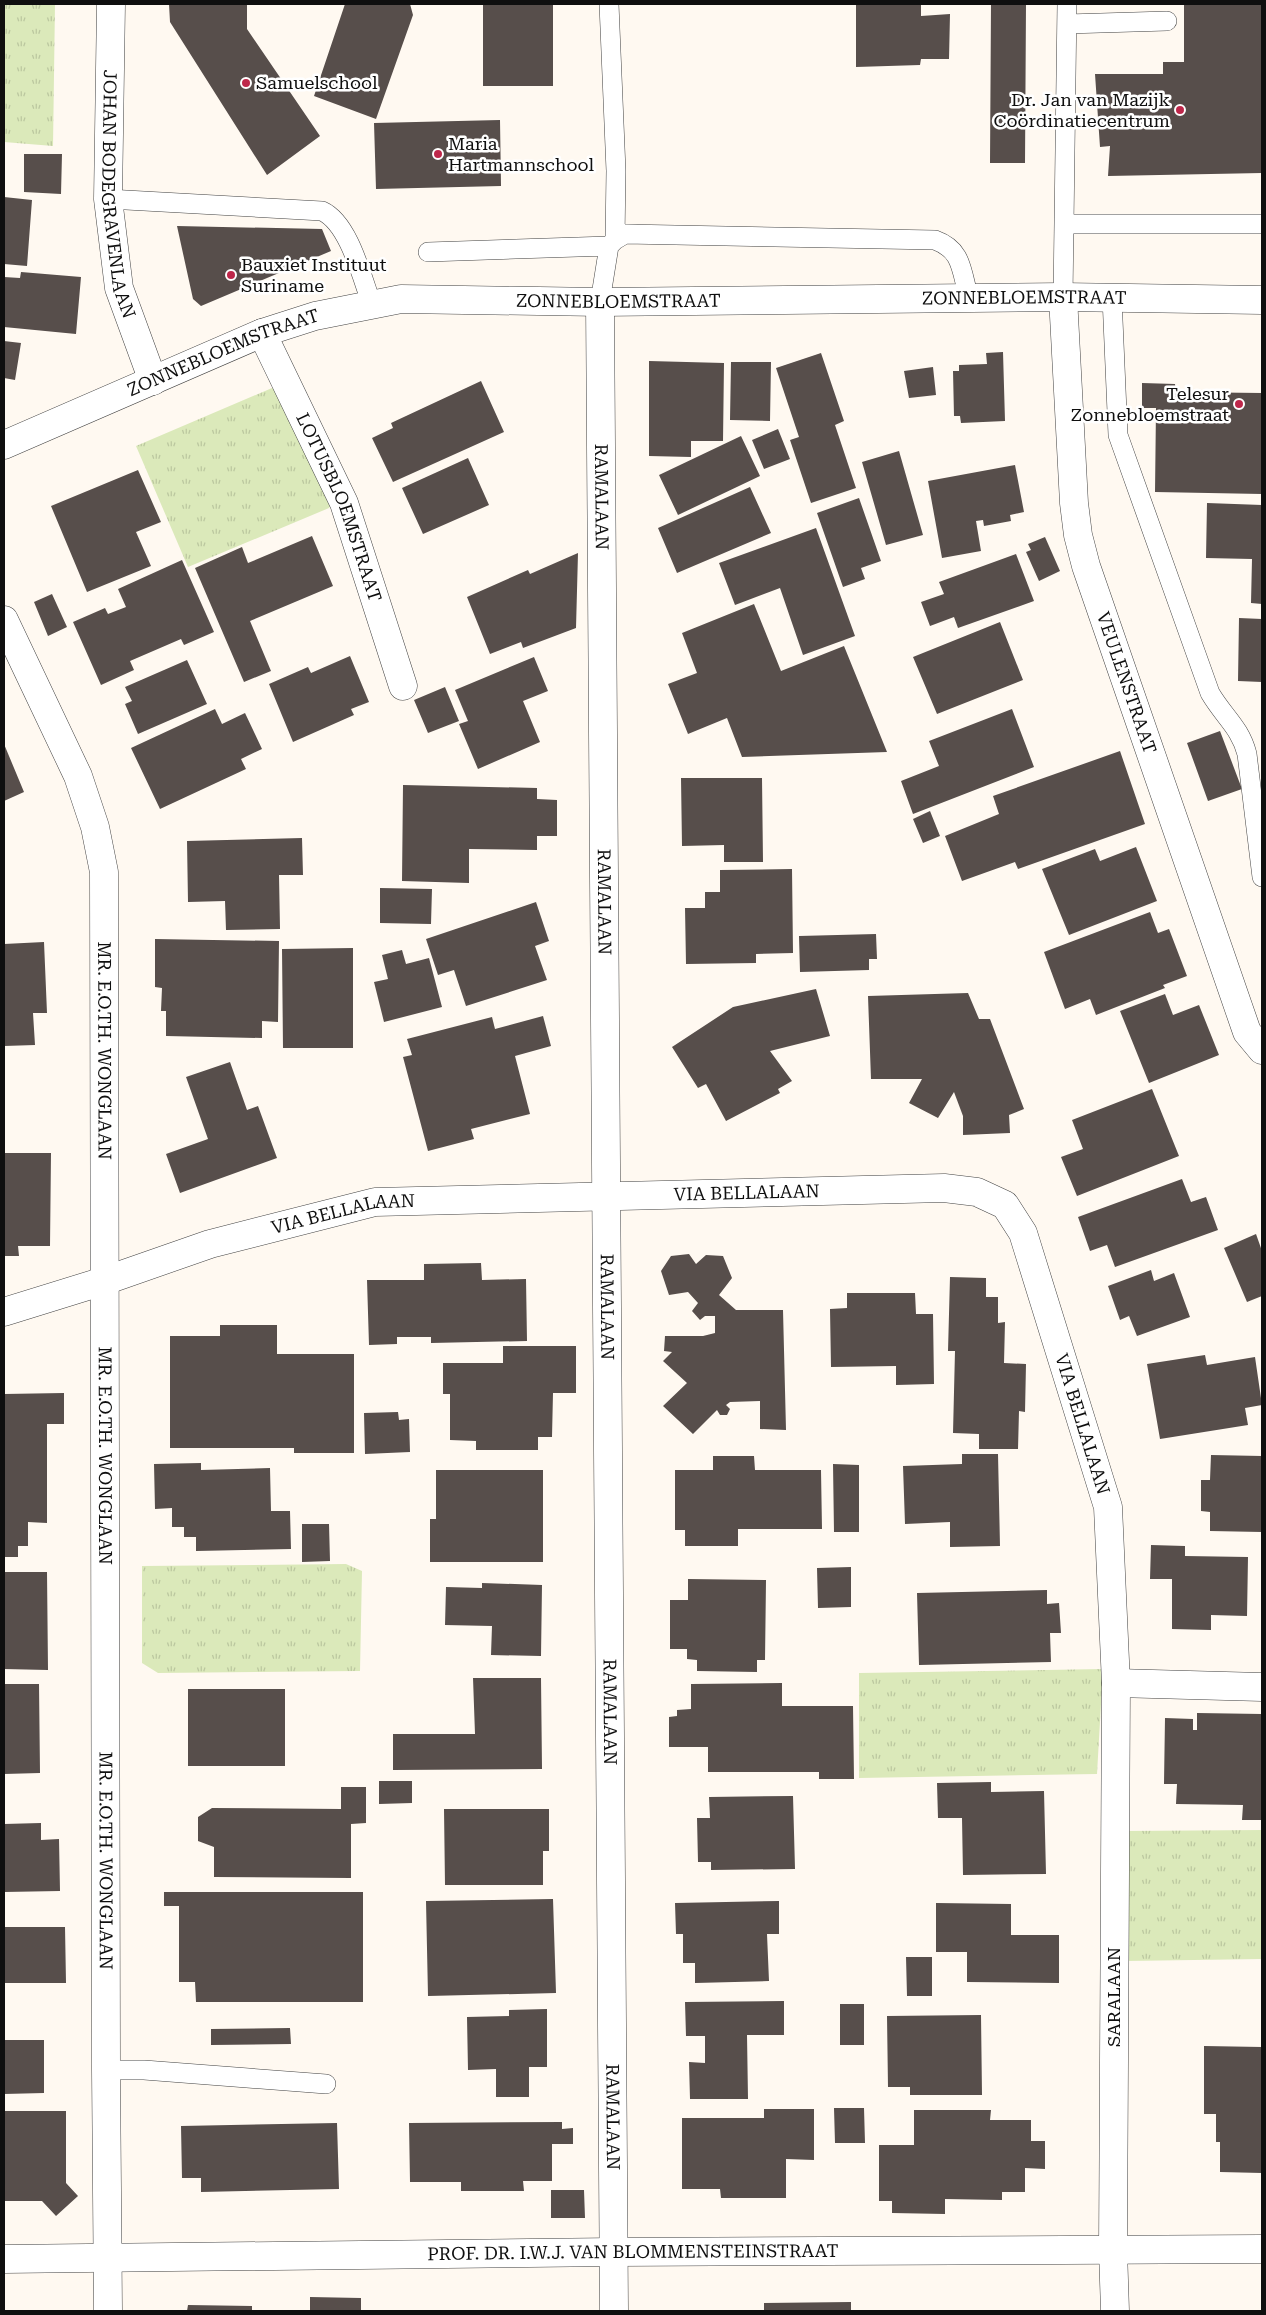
<svg xmlns="http://www.w3.org/2000/svg" width="1266" height="2315" viewBox="0 0 1266 2315" font-family="'Roboto Serif',serif">
	<style>
		.grass { fill: url(#grass-tufts) }
		.building { fill: #574e4b }
		.lines { fill: none; stroke-linecap: round; stroke-linejoin: round }
		.service-casing { stroke: #424242; stroke-width: 20 }
		.minor-casing { stroke: #424242; stroke-width: 29 }
		.tertiary-casing { stroke: #424242; stroke-width: 29 }
		.service { stroke: #fff; stroke-width: 19 }
		.minor { stroke: #fff; stroke-width: 28 }
		.tertiary { stroke: #fff; stroke-width: 28 }
		.poi-dot { fill: #be274a; stroke: #fff; stroke-width: 2 }
		.labels { text-anchor: middle; stroke-width: 5; stroke-linejoin: round; paint-order: stroke }
		.poi-label { font-size: 18px; fill: #0f0f0f; stroke: #fff; text-anchor: start }
		.street-label { font-size: 18px; fill: #0f0f0f; stroke: #fff }
	</style>
	<defs>
		<pattern id="grass-tufts" width="24" height="20" patternUnits="userSpaceOnUse" patternTransform="scale(1.25)"><rect width="24" height="20" fill="#dbe9ba"/><path d="M3 7l-1-3M5 7V3M7 7l1-3M15 17l-1-3M17 17v-4M19 17l1-3" fill="none" stroke="#bbc79f"/></pattern>
	</defs>
	<rect width="100%" height="100%" fill="#fff9f1"/>
	<!-- grass -->
	<path class="grass" d="M4,4H55L53,146L4,142Z
		M272,388L283,392L333,502L329,508L188,567L136,446Z
		M346,1564L362,1571L360,1671L158,1673L142,1663V1566Z
		M1103,1669L1097,1774L859,1778V1673Z
		M1262,1830V1959L1126,1961L1124,1831Z"/>
	<!-- building -->
	<path class="building" d="M169,4H247V29L320,136L267,175L170,22Z
		M345,4H410L413,15L376,119L314,96Z
		M483,4H553V86H483Z
		M856,4H921V16L950,14L949,59H921L920,65L856,67Z
		M991,4H1026L1025,163H990Z
		M1184,4H1262V173L1108,176L1110,146L1100,147L1095,74H1163V62H1184Z
		M500,120L501,186L376,189L374,123Z
		M24,154H62L61,194L24,192Z
		M4,197L32,200L27,266L4,264Z
		M177,226L322,229L331,251L201,306L193,299Z
		M21,272L81,277L76,334L4,327V277L20,278Z
		M4,341L21,343L15,380L4,378Z
		M1003,352L1005,421L961,423L960,416H954L953,371H959V365L987,364L986,353Z
		M821,353L844,421L835,425L856,488L811,503L790,440L799,437L776,368Z
		M649,361L724,363L723,441H691V457L649,456Z
		M731,362H771L770,421L730,420Z
		M933,367L936,395L909,398L904,371Z
		M481,381L504,432L393,482L372,438L393,428L391,423Z
		M1142,383L1175,384L1176,392L1262,393V494L1155,492L1156,408H1142Z
		M778,429L790,459L764,469L752,440Z
		M741,436L760,476L678,515L659,475Z
		M899,451L923,535L886,545L862,462Z
		M468,458L489,505L423,534L402,488Z
		M1015,465L1024,512L1010,515L1011,521L984,526L983,520L976,521L981,551L942,558L928,481Z
		M138,470L161,522L136,532L151,566L87,592L51,506Z
		M750,487L771,533L677,573L658,528Z
		M859,498L881,561L861,568L865,579L843,587L817,513Z
		M1207,503L1262,505V604L1251,603L1252,559L1206,558Z
		M816,528L855,636L803,655L780,588L735,605L719,563Z
		M312,536L333,586L250,621L271,671L244,682L195,568L242,547L248,563Z
		M1045,537L1060,571L1039,581L1026,552L1031,550L1028,544Z
		M578,553L576,628L523,648L521,642L490,654L467,597L528,570L530,574Z
		M1016,554L1034,601L958,628L954,617L930,626L921,602L944,594L939,582Z
		M182,560L214,632L184,645L181,639L130,661L134,670L101,685L73,622L105,608L108,614L126,607L118,589Z
		M52,594L67,627L48,636L34,602Z
		M754,604L781,671L844,646L887,752L742,757L727,718L688,734L668,684L697,673L682,633Z
		M1239,618L1262,619V682L1238,681Z
		M1000,622L1023,680L937,714L913,657Z
		M350,656L369,702L351,709L354,715L293,742L269,684L308,667L311,673Z
		M534,657L548,691L523,701L540,742L478,769L459,724L468,721L455,690Z
		M187,660L207,704L138,734L125,704L132,701L125,687Z
		M445,687L459,721L428,733L414,700Z
		M215,709L222,724L245,713L262,749L241,759L246,769L160,809L131,748Z
		M1012,709L1034,767L913,814L901,781L939,766L929,741Z
		M1220,731L1242,789L1208,801L1187,743Z
		M4,744L24,792L4,801Z
		M1120,751L1145,824L1018,869L1015,862L962,881L945,836L999,814L993,796Z
		M681,778H762L763,862H724V845L682,846Z
		M403,785L537,788V799L557,800V836H537V850L469,849V883L402,881Z
		M930,811L940,836L923,843L913,819Z
		M302,838L303,875H279L280,929L226,930L225,901L188,902L187,841Z
		M1136,847L1157,901L1069,935L1042,869L1095,849L1100,861Z
		M792,869L793,953L756,954V963L686,964L685,908H705V892H720V870Z
		M380,888L432,889L431,924L380,923Z
		M536,902L549,941L535,946L547,980L466,1006L454,970L438,975L426,939Z
		M1150,912L1158,933L1169,929L1187,976L1163,985L1165,988L1096,1015L1090,999L1065,1009L1044,952Z
		M876,934L877,959H869V970L800,972L799,936Z
		M155,939L279,941L278,1022L262,1021V1038L166,1036V1011H161L162,988L155,987Z
		M44,942L47,1013H33L35,1045L4,1046V944Z
		M353,948V1048H283L282,949Z
		M402,950L406,964L429,958L442,1007L384,1022L374,982L388,979L382,955Z
		M816,989L830,1036L770,1051L792,1081L778,1089L780,1093L726,1121L706,1084L698,1088L672,1047L733,1007Z
		M968,993L979,1019H990L1024,1109L1009,1115L1010,1133L963,1135V1116L954,1092L938,1118L909,1103L922,1079H871L868,996Z
		M1165,994L1173,1015L1199,1005L1219,1055L1149,1083L1120,1011Z
		M543,1016L551,1046L515,1056L530,1114L471,1129L474,1139L428,1151L403,1057L412,1055L407,1039L492,1017L495,1029Z
		M230,1062L247,1110L258,1106L277,1158L180,1193L166,1154L208,1139L186,1077Z
		M1152,1089L1179,1156L1077,1196L1061,1157L1083,1149L1072,1120Z
		M4,1153H51L50,1246H18L19,1256H4Z
		M1182,1179L1191,1202L1206,1197L1218,1230L1115,1267L1107,1245L1090,1251L1078,1217Z
		M1256,1234L1262,1251V1296L1247,1302L1224,1248Z
		M689,1254L696,1264L706,1255L723,1256L732,1278L719,1295L736,1310H783L786,1430L760,1429V1401L730,1402L726,1405L730,1409L727,1415H720L717,1410L693,1434L663,1406L687,1383L663,1361L672,1352L664,1351L665,1336H703L715,1333V1316H705L700,1320L692,1311L698,1303L688,1292L669,1295L661,1271L671,1256Z
		M481,1263L482,1280L526,1279L527,1341L431,1343V1337H397V1344L369,1345L367,1280H424V1264Z
		M1151,1270L1154,1281L1174,1273L1190,1317L1137,1336L1129,1316L1120,1320L1108,1286Z
		M950,1277L986,1278V1297H998V1323L1005,1322L1004,1363L1026,1364L1025,1412L1019,1411L1018,1449H979V1434L953,1433L955,1351H948Z
		M847,1293H915L916,1314H933L934,1384L896,1385V1366L831,1367L830,1309L847,1308Z
		M220,1325H277V1354H354V1453H294V1448H170V1336H220Z
		M503,1346H576V1393H553L552,1437H538V1450H476V1441L450,1440V1394H443V1363H503Z
		M1205,1355L1207,1365L1255,1357L1262,1405L1245,1408L1248,1425L1160,1439L1147,1364Z
		M64,1393V1424H47V1523L28,1522V1546H18V1557H4V1394Z
		M398,1412L399,1420L409,1419L410,1452L365,1454L364,1413Z
		M962,1454H998L1000,1546L950,1547V1522L905,1524L903,1466L962,1464Z
		M1211,1455L1262,1456V1532L1210,1531V1512L1201,1511V1480H1210Z
		M713,1456H754L755,1470H821L822,1529H738V1546H685V1530H675V1470H713Z
		M201,1463V1470L270,1468L271,1511H290L291,1549L196,1551V1537H184V1527H172V1508L155,1509L154,1464Z
		M833,1464L859,1465V1532H834Z
		M436,1470H543V1562H430V1519H436Z
		M302,1524H329L330,1561L302,1562Z
		M1151,1545L1185,1546V1556L1248,1557L1247,1616L1211,1615V1630L1172,1629V1579H1150Z
		M851,1567V1607L818,1608L817,1568Z
		M4,1572H47L48,1670L4,1669Z
		M688,1579L766,1580L765,1660H757V1672L697,1671V1660L687,1659V1649H670V1600H688Z
		M482,1583L542,1585L541,1656L491,1655L492,1626L445,1625L446,1587L482,1588Z
		M1047,1590V1604L1059,1603L1061,1633H1050L1051,1662L919,1665L917,1593Z
		M473,1678H541L542,1769L393,1770V1734H475Z
		M782,1683V1706H853L854,1779H819V1772H708V1747H669V1717L677,1716V1710L691,1709V1684Z
		M4,1684H39L40,1773L4,1774Z
		M188,1689H285V1766H188Z
		M1197,1713L1262,1714V1820H1242L1243,1805L1176,1804L1177,1784H1164L1165,1718L1193,1719V1730H1197Z
		M379,1781H412V1803L379,1804Z
		M991,1782V1792L1044,1791L1046,1874L963,1875L962,1818H938L937,1783Z
		M341,1787H366V1823L351,1824V1878L214,1877V1847L198,1841V1817L212,1808L341,1809Z
		M793,1796L795,1869L711,1870V1862H698L697,1818H710L709,1797Z
		M444,1809H549V1851H543V1885H445Z
		M41,1823V1840L59,1839L60,1891L4,1892V1824Z
		M164,1892H363V2002H196L195,1982H179V1906H164Z
		M553,1899L556,1993L428,1996L426,1901Z
		M779,1901V1934H767L769,1981L695,1983V1963H683V1934H676L675,1903Z
		M936,1903L1011,1904V1935H1059V1983L967,1982V1952H936Z
		M4,1927H65L66,1983H4Z
		M906,1957H932V1996H907Z
		M784,2001V2035H747L748,2099H690L689,2062L705,2063V2036H686L685,2002Z
		M840,2004H864V2045H840Z
		M547,2009V2067H529V2097H496V2069L468,2070L467,2017L509,2016V2010Z
		M981,2015L982,2095H910V2087H888L887,2016Z
		M290,2028L291,2044L211,2045V2029Z
		M4,2040H44V2093L4,2094Z
		M1204,2046L1262,2047V2173L1220,2172V2142H1216V2114H1204Z
		M834,2108H864L865,2143H835Z
		M764,2109H814V2160L786,2159V2198H721L720,2189H682V2118H764Z
		M914,2110H991L990,2120H1031V2141H1045V2169L1025,2168V2192H1002V2200L945,2199V2214L892,2213V2201H879V2145H914Z
		M4,2111H66V2183L78,2196L56,2216L42,2201H4Z
		M562,2122V2129L573,2128V2144H552V2181H523L524,2191H461V2182H410L409,2123Z
		M337,2123L339,2189L201,2192V2178H182L181,2126Z
		M551,2190H584L585,2218H551Z
		M310,2297L361,2298V2311H310Z
		M851,2302V2311H764V2303Z
		M188,2305L252,2306V2311H187Z"/>
	<g class="lines">
		<defs>
			<path id="service" d="M609,4L616,171L615,240
				M1067,24L1167,21
				M108,199L322,211C349,223 362,278 372,305
				M1064,224H1262
				M428,252L609,246
				M1063,297L1067,4
				M1112,297L1118,435L1210,693C1224,717 1240,727 1247,754L1262,877
				M600,302L609,246L615,240L625,234L935,240C963,250 961,271 969,298
				M106,2070H144L326,2084"/>
			<g id="minor">
				<path id="s1" d="M111,4L108,199L119,288L153,381"/>
				<path id="s2" d="M1063,297L1074,503L1078,535L1086,566L1247,1032L1262,1050"/>
				<path id="s3" d="M600,302L614,2311"/>
				<path id="s4" d="M262,333L344,503L403,686"/>
				<path id="s5" d="M4,620L78,776L95,827L104,872L106,2070L108,2311"/>
				<path id="s6" d="M4,1312L104,1281L210,1244L375,1202L944,1188L977,1192L1005,1205L1023,1233L1108,1507L1116,1683L1113,2250L1115,2311"/>
				<path d="M1116,1683L1262,1687"/>
				<path id="s7" d="M4,2259L613,2252L1262,2249"/>
			</g>
			<g id="tertiary">
				<path id="s8" d="M4,445L262,333L315,316L401,299L600,302L1063,297L1262,300"/>
			</g>
		</defs>
		<!-- service casing -->
		<use href="#service" class="service-casing"/>
		<!-- minor casing -->
		<use href="#minor" class="minor-casing"/>
		<!-- tertiary casing -->
		<use href="#tertiary" class="tertiary-casing"/>
		<!-- service -->
		<use href="#service" class="service"/>
		<!-- minor -->
		<use href="#minor" class="minor"/>
		<!-- tertiary -->
		<use href="#tertiary" class="tertiary"/>
	</g>
	<!-- markers -->
	<g class="poi-dot">
		<circle cx="246" cy="83" r="5"/>
		<circle cx="1180" cy="110" r="5"/>
		<circle cx="438" cy="154" r="5"/>
		<circle cx="231" cy="275" r="5"/>
		<circle cx="1239" cy="404" r="5"/>
	</g>
	<g class="labels">
		<!-- poi labels -->
		<g class="poi-label">
			<text x="256" y="89">Samuelschool</text>
			<text x="1170" y="106" text-anchor="end">Dr. Jan van Mazijk<tspan x="1170" dy="21">Coördinatiecentrum</tspan></text>
			<text x="448" y="150">Maria<tspan x="448" dy="21">Hartmannschool</tspan></text>
			<text x="241" y="271">Bauxiet Instituut<tspan x="241" dy="21">Suriname</tspan></text>
			<text x="1229" y="400" text-anchor="end">Telesur<tspan x="1229" dy="21">Zonnebloemstraat</tspan></text>
		</g>
		<!-- street labels -->
		<g class="street-label">
			<text dy="6" stroke="none"><textPath href="#s1" startOffset="191">JOHAN BODEGRAVENLAAN</textPath></text>
			<text dy="6" stroke="none"><textPath href="#s8" startOffset="1048">ZONNEBLOEMSTRAAT</textPath></text>
			<text dy="6" stroke="none"><textPath href="#s8" startOffset="642">ZONNEBLOEMSTRAAT</textPath></text>
			<text dy="6" stroke="none"><textPath href="#s8" startOffset="238">ZONNEBLOEMSTRAAT</textPath></text>
			<text dy="6" stroke="none"><textPath href="#s3" startOffset="195">RAMALAAN</textPath></text>
			<text dy="6" stroke="none"><textPath href="#s4" startOffset="191">LOTUSBLOEMSTRAAT</textPath></text>
			<text dy="6" stroke="none"><textPath href="#s2" startOffset="394">VEULENSTRAAT</textPath></text>
			<text dy="6" stroke="none"><textPath href="#s3" startOffset="600">RAMALAAN</textPath></text>
			<text dy="6" stroke="none"><textPath href="#s5" startOffset="451">MR. E.O.TH. WONGLAAN</textPath></text>
			<text dy="6" stroke="none"><textPath href="#s6" startOffset="759">VIA BELLALAAN</textPath></text>
			<text dy="6" stroke="none"><textPath href="#s6" startOffset="354">VIA BELLALAAN</textPath></text>
			<text dy="6" stroke="none"><textPath href="#s3" startOffset="1005">RAMALAAN</textPath></text>
			<text dy="6" stroke="none"><textPath href="#s6" startOffset="1254">VIA BELLALAAN</textPath></text>
			<text dy="6" stroke="none"><textPath href="#s5" startOffset="856">MR. E.O.TH. WONGLAAN</textPath></text>
			<text dy="6" stroke="none"><textPath href="#s3" startOffset="1410">RAMALAAN</textPath></text>
			<text dy="6" stroke="none"><textPath href="#s5" startOffset="1261">MR. E.O.TH. WONGLAAN</textPath></text>
			<text transform="translate(1114 1997) rotate(-90)" y="6">SARALAAN</text>
			<text dy="6" stroke="none"><textPath href="#s3" startOffset="1815">RAMALAAN</textPath></text>
			<text dy="6" stroke="none"><textPath href="#s7" startOffset="629">PROF. DR. I.W.J. VAN BLOMMENSTEINSTRAAT</textPath></text>
		</g>
	</g>
	<!-- border -->
	<rect width="1266" height="2315" fill="none" stroke="#0f0f0f" stroke-width="10"/>
</svg>
